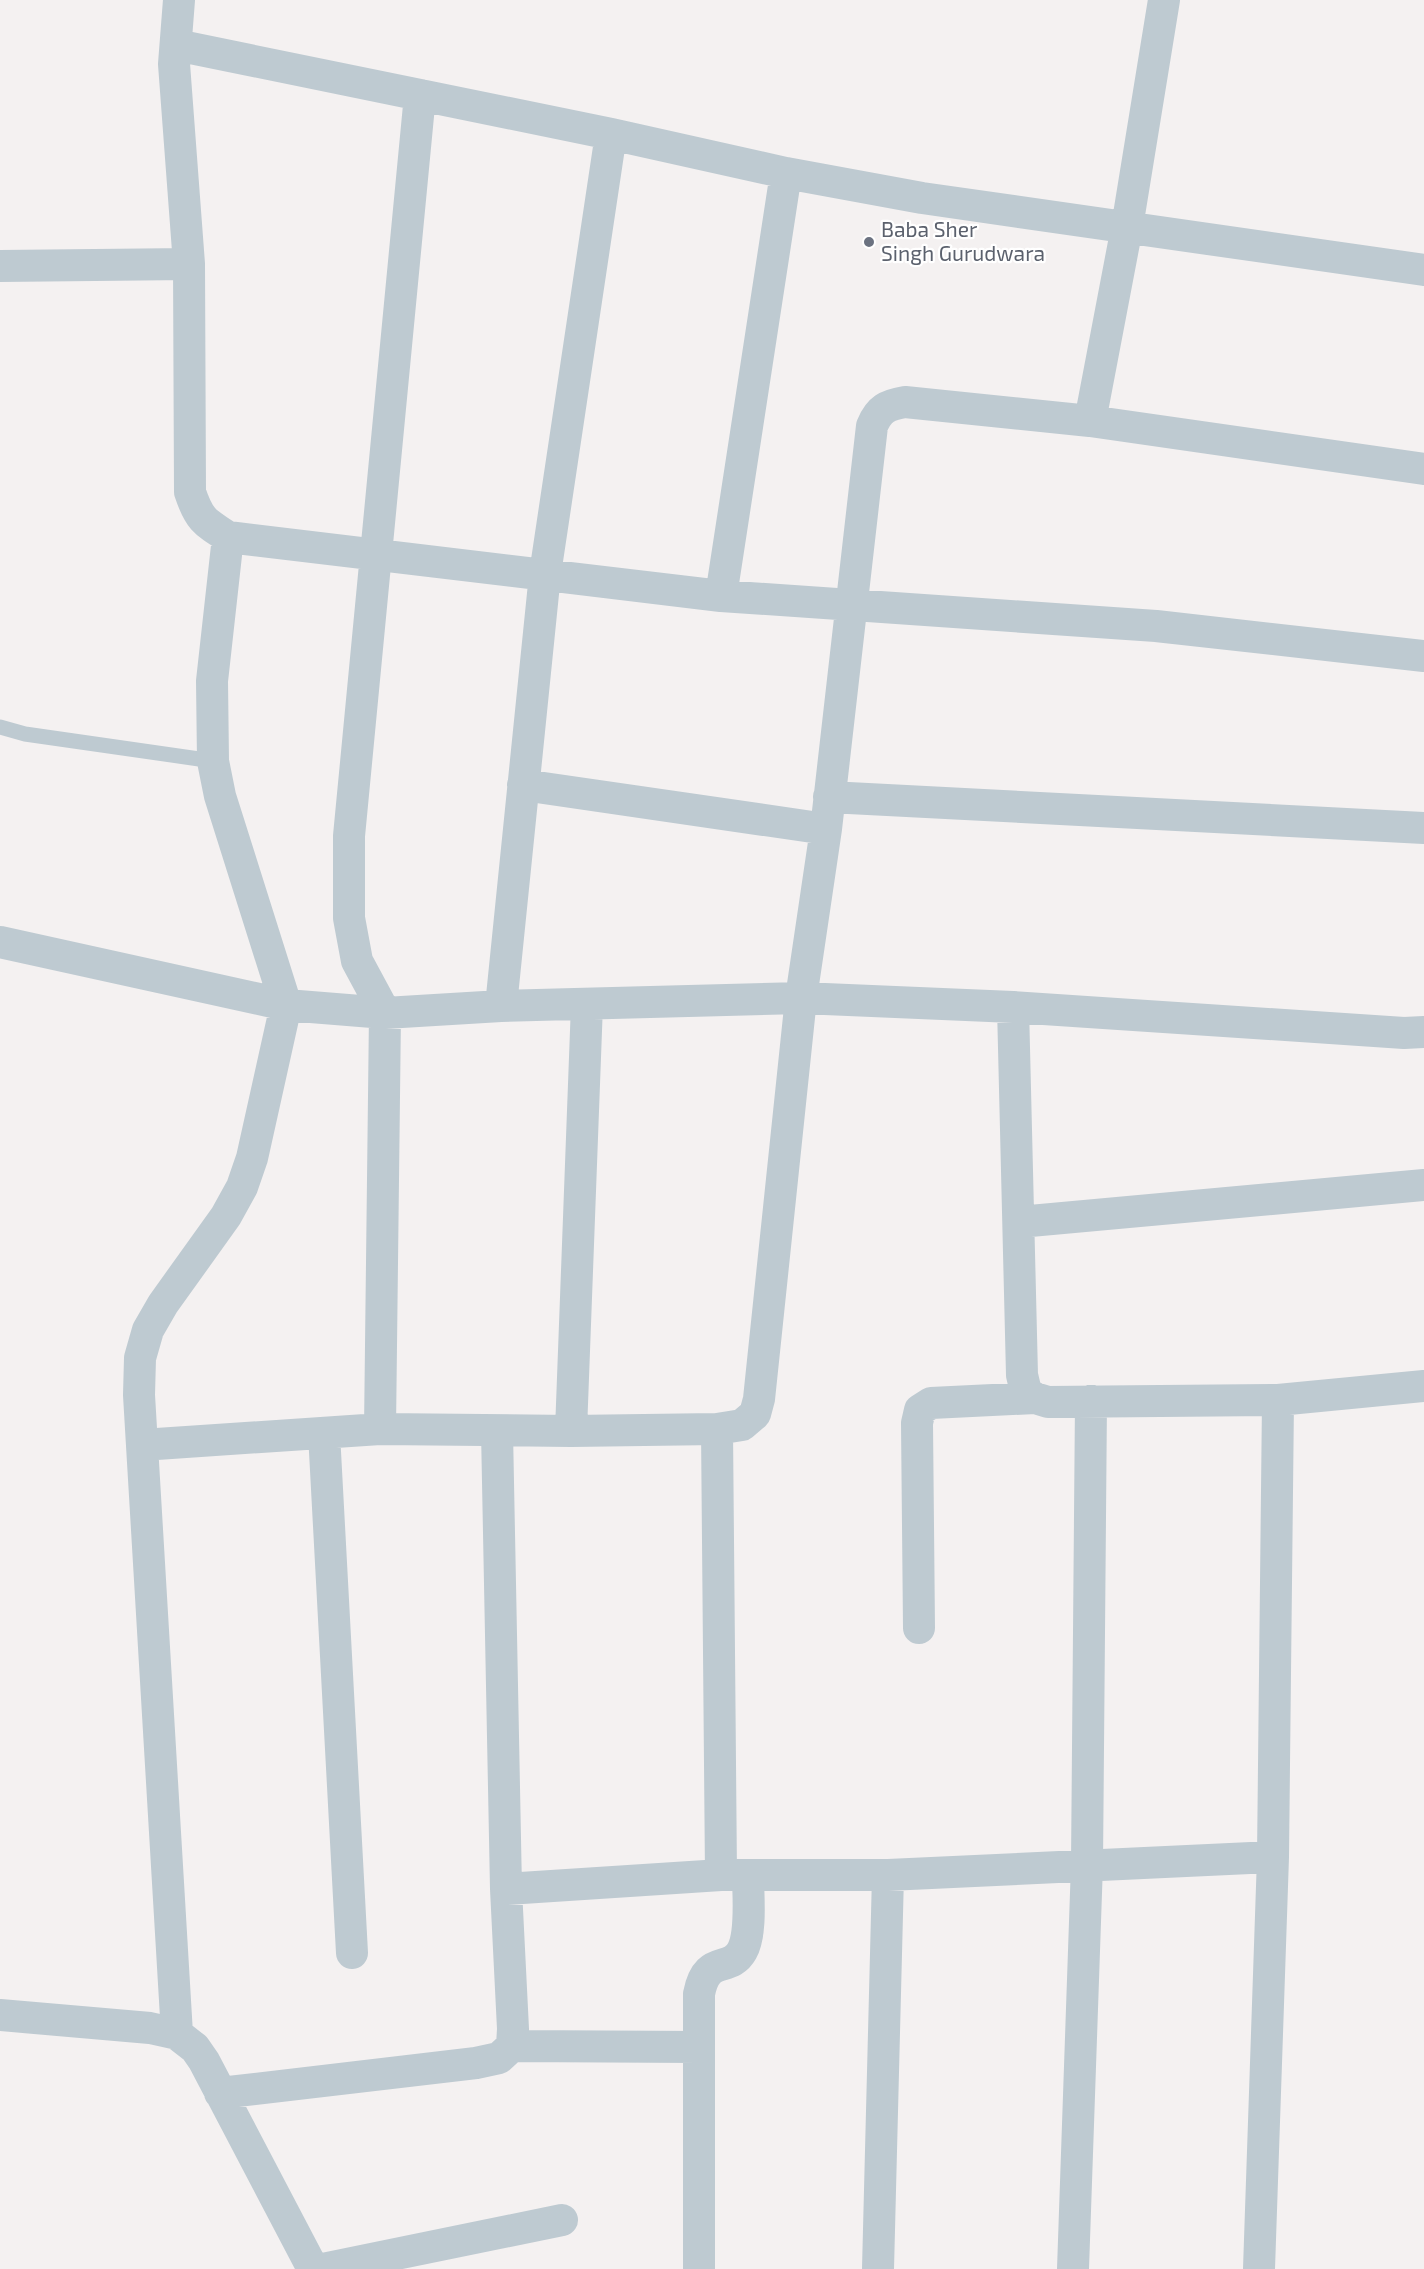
<svg xmlns="http://www.w3.org/2000/svg" width="1424" height="2269" viewBox="0 0 1424 2269" font-family="'Exo 2',sans-serif">
	<style>
		.lines { fill: none; stroke-linecap: round; stroke-linejoin: round }
		.lane { stroke: #becad1; stroke-width: 15 }
		.street { stroke: #becad1; stroke-width: 32 }
		.worship-dot { fill: #6b7280; stroke: #fff; stroke-width: 2 }
		.labels { text-anchor: middle; stroke-width: 4.5; stroke-linejoin: round; paint-order: stroke }
		.worship-label { font-size: 21px; fill: #5b616d; stroke: #fff; text-anchor: start }
	</style>
	<rect width="100%" height="100%" fill="#f4f1f1"/>
	<g class="lines">
		<!-- lane -->
		<path class="lane" d="M0,727L25,734L213,761"/>
		<!-- street -->
		<path class="street" d="M179,0L174,64L189,264L190,492C199,519 204,522 228,537L721,596L1156,626L1424,656
			M176,45L611,134L786,173L922,198L1424,270
			M0,266L189,264
			M1090,421L1127,227L1164,0
			M721,596L786,173
			M523,785L826,829
			M829,797L1424,828
			M0,942L286,1005L385,1013L501,1006L801,998L1013,1007L1404,1033L1424,1032
			M501,1006L545,574L611,134
			M1013,1007L1022,1375L1026,1392L1035,1398L1048,1402L1278,1400L1424,1386
			M1019,1222L1424,1185
			M380,1429L385,1013L357,961L349,918V836L420,95
			M717,1429L721,1875
			M571,1431L587,1004
			M324,1433L352,1953
			M142,1445L380,1429L571,1431L717,1429L742,1425L755,1414L759,1399L801,998L826,829L872,426C879,409 887,405 905,402L1090,421L1424,469
			M919,1628L917,1423L920,1410L931,1403L1035,1398
			M506,1889L721,1875H888L1273,1857
			M0,2015L150,2028L177,2034L195,2048L204,2061L313,2269
			M177,2034L139,1395L140,1358L148,1330L163,1304L226,1216L242,1187L252,1158L286,1005L220,796L213,761L212,681L228,537
			M512,2046L699,2047
			M220,2093L476,2063L499,2058L512,2046L513,2029L506,1889L497,1431
			M323,2269L562,2220
			M699,2269V1994C707,1953 729,1974 742,1951C752,1933 748,1895 748,1875
			M878,2269L888,1875
			M1073,2269L1087,1864L1091,1401
			M1259,2269L1273,1857L1278,1400"/>
	</g>
	<!-- markers -->
	<circle class="worship-dot" cx="869" cy="242" r="6"/>
	<g class="labels">
		<!-- worship labels -->
		<g class="worship-label">
			<text x="881" y="237">Baba Sher<tspan x="881" dy="24">Singh Gurudwara</tspan></text>
		</g>
	</g>
</svg>
